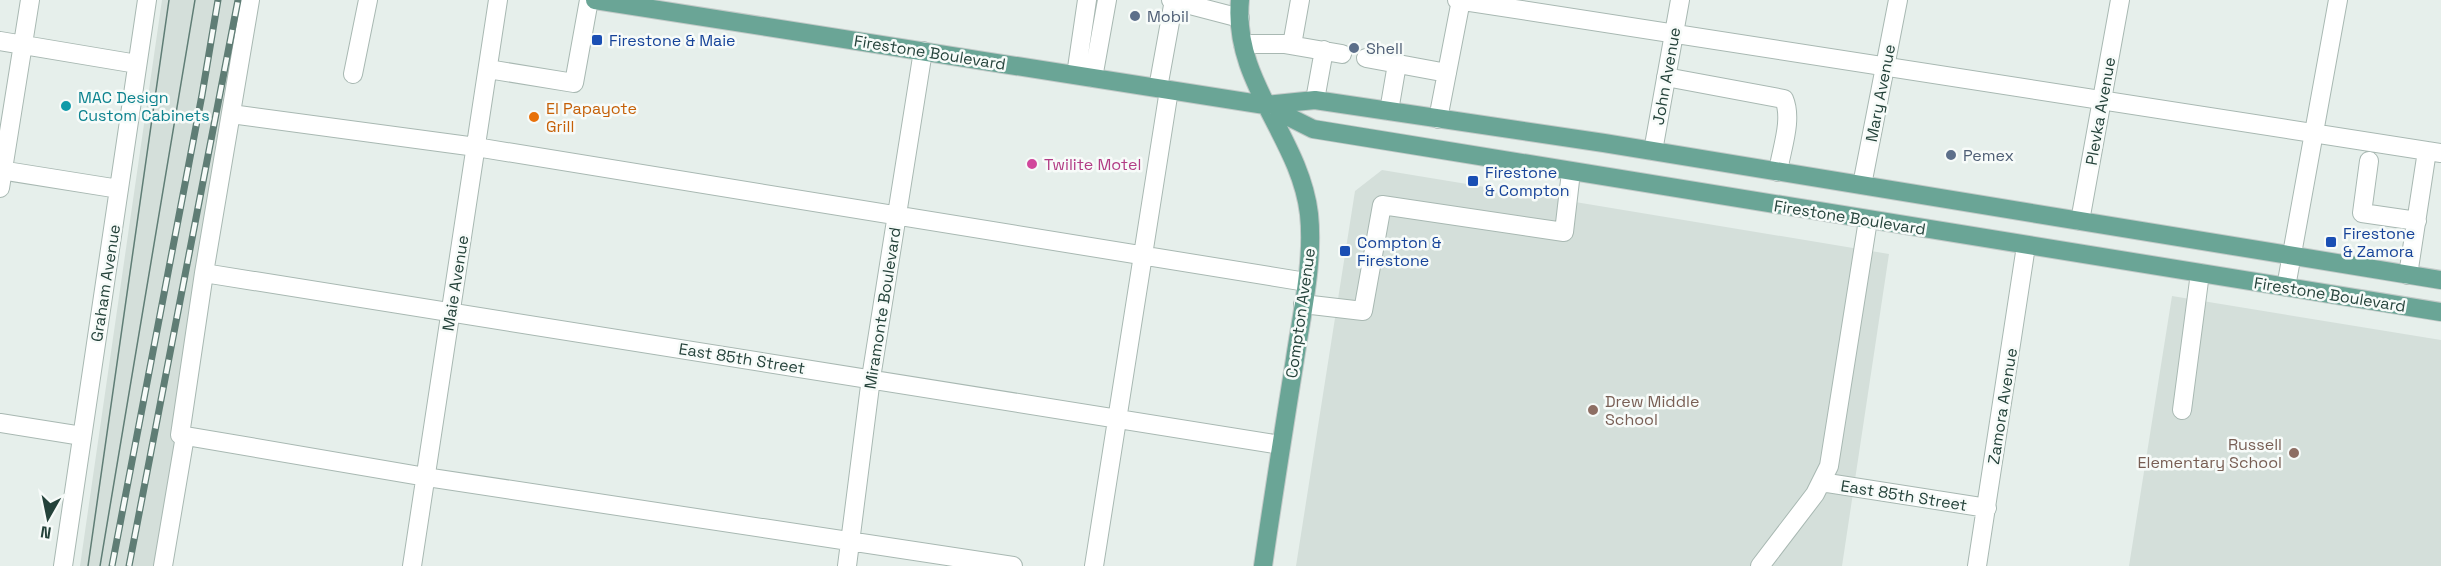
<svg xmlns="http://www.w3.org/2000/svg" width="2441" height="566" viewBox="0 0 2441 566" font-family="'Space Grotesk',sans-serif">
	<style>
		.built { fill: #d4dfda }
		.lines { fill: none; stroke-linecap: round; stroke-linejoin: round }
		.minor-casing { stroke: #a8b8b2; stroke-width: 20 }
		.major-casing { stroke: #c2cac8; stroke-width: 20 }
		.minor { stroke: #fff; stroke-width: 18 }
		.major { stroke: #6aa596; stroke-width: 18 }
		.tram { stroke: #5f7d75; stroke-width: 1.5 }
		.rail-casing { stroke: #5f7d75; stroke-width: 7 }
		.rail { stroke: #f7fbf9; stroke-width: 4.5; stroke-dasharray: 14; stroke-linecap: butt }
		.service-dot { fill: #5c6f8a; stroke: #f7fbf9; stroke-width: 2 }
		.transit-dot { fill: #1a4fb4; stroke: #f7fbf9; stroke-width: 2 }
		.culture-dot { fill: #0f9aa8; stroke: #f7fbf9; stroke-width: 2 }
		.food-dot { fill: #e8710a; stroke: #f7fbf9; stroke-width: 2 }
		.hotel-dot { fill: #d1479c; stroke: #f7fbf9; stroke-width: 2 }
		.education-dot { fill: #8d6e63; stroke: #f7fbf9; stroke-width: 2 }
		.labels { text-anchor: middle; stroke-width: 5; stroke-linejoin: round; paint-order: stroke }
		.service-label { font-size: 16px; fill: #4e5e75; stroke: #f7fbf9; text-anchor: start }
		.transit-label { font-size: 16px; fill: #164399; stroke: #f7fbf9; text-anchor: start }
		.street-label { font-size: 16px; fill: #24423a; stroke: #f7fbf9 }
		.culture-label { font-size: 16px; fill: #0d838f; stroke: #f7fbf9; text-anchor: start }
		.food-label { font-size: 16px; fill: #c56008; stroke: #f7fbf9; text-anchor: start }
		.hotel-label { font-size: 16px; fill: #b23c85; stroke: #f7fbf9; text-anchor: start }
		.education-label { font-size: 16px; fill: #785e54; stroke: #f7fbf9; text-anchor: start }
	</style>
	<rect width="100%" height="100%" fill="#e6efeb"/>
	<!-- built -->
	<path class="built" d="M162,0H244L157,566H80Z
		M1382,170L1889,254L1842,566H1296L1355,191Z
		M2172,296L2441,340V566H2129Z"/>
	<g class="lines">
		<defs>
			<path id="minor" d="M250,0L204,273L180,435L426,477L1013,566
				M1171,0L1240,18
				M1457,0L2441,153
				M0,41L137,64
				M1243,44H1284L1342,54
				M1292,45L1300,0
				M1366,58L1447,73
				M488,69L574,83L589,0
				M353,74L368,0
				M1076,75L1087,0
				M1666,77L1784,99C1793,120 1781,150 1778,172
				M1093,78L1107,0
				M1158,88L1174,0
				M1315,100L1324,50
				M1389,111L1397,64
				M231,114L476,147L1306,282
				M1438,119L1461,0
				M1653,151L1680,0
				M2369,161L2362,213L2417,221
				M0,170L119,189
				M1862,185L1898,0
				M0,188L30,0
				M2080,221L2120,0
				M204,273L1281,445
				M2408,275L2427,151
				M2286,287L2338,0
				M1303,304L1363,311L1382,205L1564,232L1571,172
				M2182,410L2200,273
				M0,423L82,436
				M1821,482L1987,508
				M63,566L147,0
				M163,566L185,436
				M412,566L498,0
				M847,566L871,378L923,51
				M1094,566L1169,90
				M1760,566L1815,494L1829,466L1868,220
				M1977,566L2026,246"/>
			<path id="major" d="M595,0L1265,105L1315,100L1389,111L1604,143L2441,280
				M1240,0C1232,82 1300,137 1309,214C1314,261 1302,312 1295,359C1284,428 1273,497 1263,566
				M1265,105L1313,129L2441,312"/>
		</defs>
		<!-- minor casing -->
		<use href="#minor" class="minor-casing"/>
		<!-- major casing -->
		<use href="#major" class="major-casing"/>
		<!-- minor -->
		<use href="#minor" class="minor"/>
		<!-- major -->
		<use href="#major" class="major"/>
		<!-- tram -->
		<path class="tram" d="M88,566L169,0
			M100,566L195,0"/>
		<defs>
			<path id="rail" d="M112,566L202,95L218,0
				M129,566L238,0"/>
		</defs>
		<!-- rail casing -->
		<use href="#rail" class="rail-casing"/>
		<!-- rail -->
		<use href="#rail" class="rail"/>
	</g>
	<!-- markers -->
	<g class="service-dot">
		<circle cx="1135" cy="16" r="6"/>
		<circle cx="1354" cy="48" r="6"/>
		<circle cx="1951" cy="155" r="6"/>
	</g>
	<g class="transit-dot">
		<rect x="591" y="34" width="12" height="12" rx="3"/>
		<rect x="1467" y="175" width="12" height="12" rx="3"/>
		<rect x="2325" y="236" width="12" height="12" rx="3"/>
		<rect x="1339" y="245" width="12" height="12" rx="3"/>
	</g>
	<circle class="culture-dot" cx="66" cy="106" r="6"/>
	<circle class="food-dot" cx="534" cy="117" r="6"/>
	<circle class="hotel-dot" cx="1032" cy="164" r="6"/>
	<g class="education-dot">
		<circle cx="1593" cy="410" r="6"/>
		<circle cx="2294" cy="453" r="6"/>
	</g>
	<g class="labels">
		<!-- service labels -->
		<g class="service-label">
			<text x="1147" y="22">Mobil</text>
			<text x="1366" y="54">Shell</text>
			<text x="1963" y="161">Pemex</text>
		</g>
		<!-- transit labels -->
		<g class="transit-label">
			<text x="609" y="46">Firestone &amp; Maie</text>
			<text x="1485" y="178">Firestone<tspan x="1485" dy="18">&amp; Compton</tspan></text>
			<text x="2343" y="239">Firestone<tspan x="2343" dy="18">&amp; Zamora</tspan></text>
			<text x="1357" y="248">Compton &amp;<tspan x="1357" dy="18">Firestone</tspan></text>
		</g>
		<!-- street labels -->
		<g class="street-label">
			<text transform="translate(930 52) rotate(9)" y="6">Firestone Boulevard</text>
			<text transform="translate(1666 76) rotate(-80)" y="6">John Avenue</text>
			<text transform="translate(1880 93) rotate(-79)" y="6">Mary Avenue</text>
			<text transform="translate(2100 111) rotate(-80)" y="6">Plevka Avenue</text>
			<text transform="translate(1850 217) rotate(9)" y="6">Firestone Boulevard</text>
			<text transform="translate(105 283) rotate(-81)" y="6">Graham Avenue</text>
			<text transform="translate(455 283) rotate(-81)" y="6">Maie Avenue</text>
			<text transform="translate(2330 294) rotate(9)" y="6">Firestone Boulevard</text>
			<text transform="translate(882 308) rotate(-81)" y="6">Miramonte Boulevard</text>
			<text transform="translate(1300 313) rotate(-82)" y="6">Compton Avenue</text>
			<text transform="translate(742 358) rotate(9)" y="6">East 85th Street</text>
			<text transform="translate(2002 406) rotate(-81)" y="6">Zamora Avenue</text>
			<text transform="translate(1904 495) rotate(9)" y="6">East 85th Street</text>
		</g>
		<!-- culture labels -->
		<g class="culture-label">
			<text x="78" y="103">MAC Design<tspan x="78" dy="18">Custom Cabinets</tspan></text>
		</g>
		<!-- food labels -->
		<g class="food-label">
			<text x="546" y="114">El Papayote<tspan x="546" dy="18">Grill</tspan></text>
		</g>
		<!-- hotel labels -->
		<g class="hotel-label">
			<text x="1044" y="170">Twilite Motel</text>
		</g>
		<!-- education labels -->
		<g class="education-label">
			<text x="1605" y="407">Drew Middle<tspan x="1605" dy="18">School</tspan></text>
			<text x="2282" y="450" text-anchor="end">Russell<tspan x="2282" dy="18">Elementary School</tspan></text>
		</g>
	</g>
	<!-- north arrow -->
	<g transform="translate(48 518) rotate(189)" stroke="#f7fbf9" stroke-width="4.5" paint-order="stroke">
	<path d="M0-4.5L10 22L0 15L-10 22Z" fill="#24423a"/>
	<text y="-9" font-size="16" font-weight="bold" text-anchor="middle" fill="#24423a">N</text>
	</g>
</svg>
